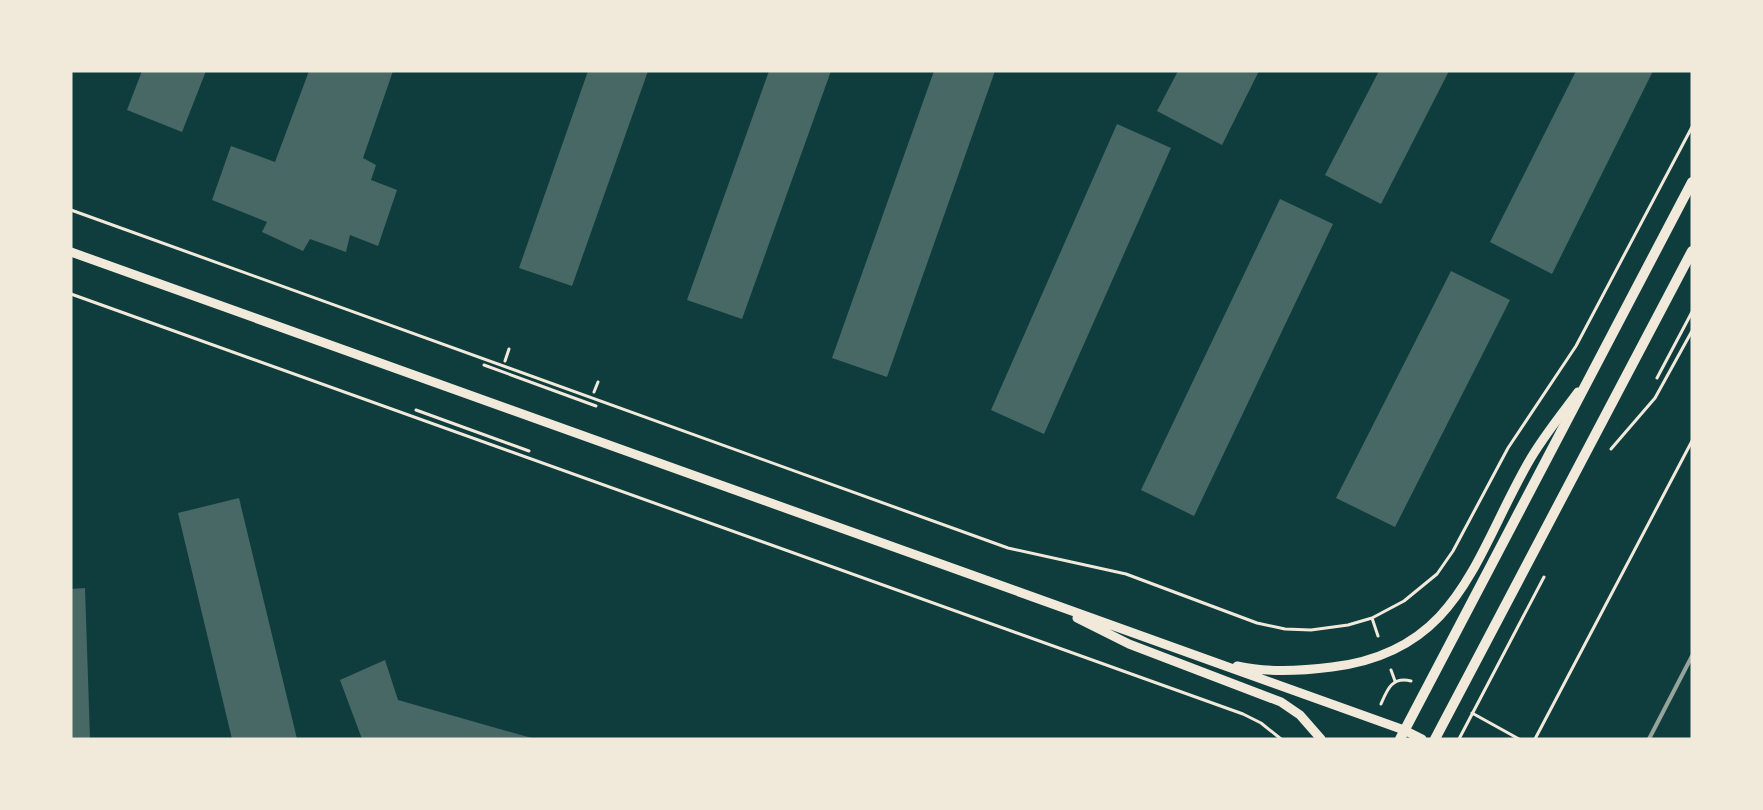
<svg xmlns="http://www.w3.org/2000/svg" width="1763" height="810" viewBox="0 0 1763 810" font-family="Roboto,sans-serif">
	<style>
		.building { fill: #486865 }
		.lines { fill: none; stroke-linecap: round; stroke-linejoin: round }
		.path { stroke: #f1e9da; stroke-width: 3 }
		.tertiary { stroke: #f1e9da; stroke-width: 9 }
		.secondary { stroke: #f1e9da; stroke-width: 10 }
		.rail { stroke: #97a49c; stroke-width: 4 }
	</style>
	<rect width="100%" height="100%" fill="#0f3d3e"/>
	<!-- building -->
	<path class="building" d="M142,71H206L182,132L127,110Z
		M309,71H393L363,158L376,165L371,180L397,190L378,246L350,235L346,252L310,239L303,251L262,232L267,222L212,200L231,146L275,162Z
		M588,71H648L572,286L519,268Z
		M769,71H831L742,319L687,300Z
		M934,71H995L887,377L832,358Z
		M1178,71H1259L1222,145L1157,111Z
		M1379,71H1449L1381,204L1325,175Z
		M1576,71H1653L1552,274L1490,242Z
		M1117,124L1171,148L1044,434L991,410Z
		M1280,199L1333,224L1194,516L1141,490Z
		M1451,271L1510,300L1395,527L1336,498Z
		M239,498L297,739H232L178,513Z
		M85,588L90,739H71V589Z
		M385,660L398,700L535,739H362L340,680Z"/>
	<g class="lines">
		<!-- path -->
		<path class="path" d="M71,210L1008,548L1126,574L1257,623L1285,629L1311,630L1348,625L1372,618L1404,601L1437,574L1453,551L1508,448L1576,346L1692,127
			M71,294L1243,714L1261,723L1281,739
			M505,361L509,349
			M484,365L596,406
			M1657,378L1692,312
			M594,392L598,382
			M416,410L529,451
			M1611,449L1655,398L1692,331
			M1372,618L1378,636
			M1391,670L1395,681
			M1381,704C1387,690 1392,676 1411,681
			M1472,713L1519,739
			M1459,739L1544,577
			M1535,739L1692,441"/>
		<!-- tertiary -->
		<path class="tertiary" d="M71,252L1404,730L1422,739
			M1077,618L1129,644L1281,702L1300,715L1321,739
			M1237,666C1268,673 1301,671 1332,667C1458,652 1474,558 1528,463C1542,438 1561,415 1578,392"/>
		<!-- secondary -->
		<path class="secondary" d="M1400,739L1692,182
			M1435,739L1692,251"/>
		<!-- rail -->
		<path class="rail" d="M1649,739L1692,656"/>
	</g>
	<!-- border -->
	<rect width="1763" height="810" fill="none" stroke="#f1e9da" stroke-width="145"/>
</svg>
